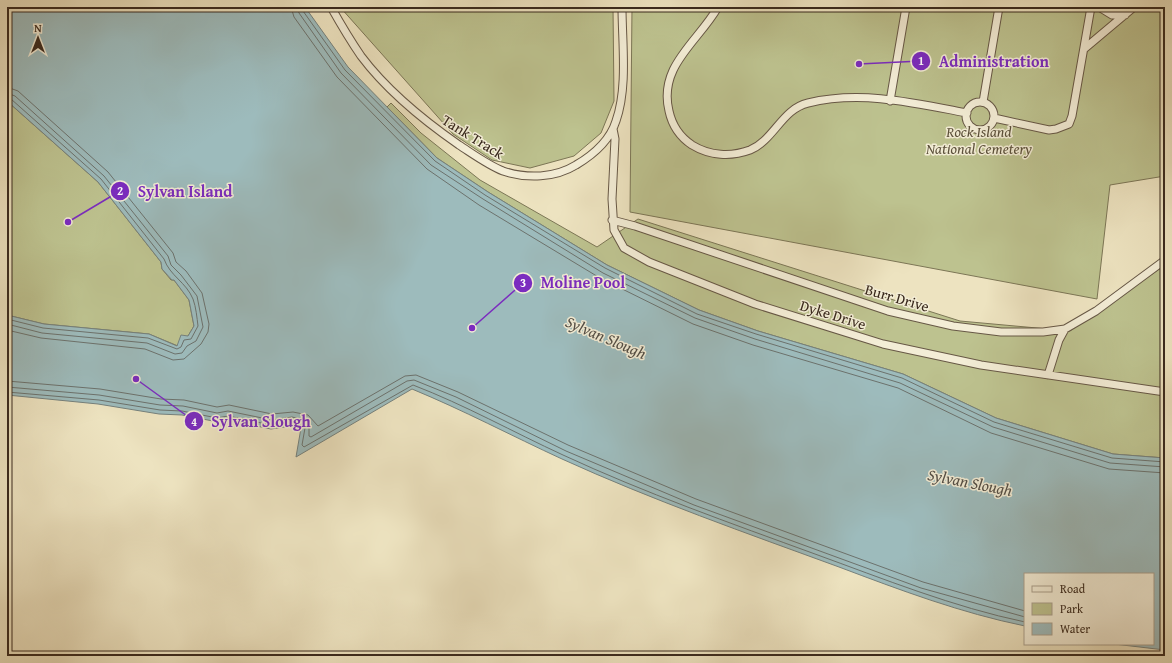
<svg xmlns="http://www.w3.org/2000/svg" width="1172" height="663" viewBox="0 0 1172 663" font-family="'Gentium Book Plus',serif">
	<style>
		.green { fill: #bdc28f; stroke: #7c7656 }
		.water { fill: #9dbbbc; stroke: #75817d }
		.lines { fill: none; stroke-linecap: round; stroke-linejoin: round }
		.shore { stroke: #6c726d; stroke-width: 1 }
		.street-casing { stroke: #675846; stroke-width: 9 }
		.street { stroke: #f3edd6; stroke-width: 7 }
		.labels { text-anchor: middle; stroke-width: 3; stroke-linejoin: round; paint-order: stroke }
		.park-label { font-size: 15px; font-style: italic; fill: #5b503a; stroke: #f3edd6 }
		.street-label { font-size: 15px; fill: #3a2a1e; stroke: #f3edd6 }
		.water-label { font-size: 16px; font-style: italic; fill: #534e46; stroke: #f3edd6 }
		.leader { fill: none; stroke: #7b2cbf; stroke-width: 1.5 }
		.callout-dot { fill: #7b2cbf; stroke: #f3edd6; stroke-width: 1.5 }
		.mark-label { font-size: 12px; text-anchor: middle; font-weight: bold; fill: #fff }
		.callout-label { font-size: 16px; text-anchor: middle; font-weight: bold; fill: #7b2cbf; stroke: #f3edd6; stroke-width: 3; stroke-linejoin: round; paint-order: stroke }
	</style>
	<rect width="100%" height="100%" fill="#ede3c0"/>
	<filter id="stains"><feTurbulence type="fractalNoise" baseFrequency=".005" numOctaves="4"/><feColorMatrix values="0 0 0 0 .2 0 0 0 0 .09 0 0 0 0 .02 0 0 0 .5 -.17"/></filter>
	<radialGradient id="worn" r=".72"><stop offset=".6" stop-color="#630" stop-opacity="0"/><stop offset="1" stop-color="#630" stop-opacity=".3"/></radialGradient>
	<!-- green -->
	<path class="green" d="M340,7H613L614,101L601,133L574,156L530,168L492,160L453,134Z
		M632,7H1165V176L1110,185L1097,299L630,212Z
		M7,101L98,182L161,262L162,269L171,280H174L189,300L194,326L188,336L178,346L149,334L44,324L7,315Z
		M391,103L421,133L480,180L597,247L638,219L960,321L1070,331L1165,265V458L1113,454L996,418L903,374L758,331L699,310L607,265L488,192L437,158L387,107Z"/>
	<!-- water -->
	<path class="water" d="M7,7H305L348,67L437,158L488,192L607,265L699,310L758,331L903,374L996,418L1113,454L1165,458V650L1114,644H1153V574H1025V626C961,613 900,590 839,567C746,533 652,500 562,459C512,436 463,410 412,389L296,457L301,428L291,426L271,429L227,420L218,422L182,415L159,414L98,404L7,395V315L44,324L149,334L177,346L181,335L188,336L194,326L189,300L174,280H172L162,269L161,262L98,182L7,101Z"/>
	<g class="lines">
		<!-- shore -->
		<path class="shore" d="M291,7L294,17L337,77L427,169L479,205L600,278L693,324L753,345L898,388L991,433L1109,469L1165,473
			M297,7L299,13L341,73L431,165L483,199L603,273L695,318L755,339L900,383L993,427L1110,463L1165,467
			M302,7L303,11L345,70L435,161L485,195L605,268L697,314L756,334L902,378L994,422L1112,458L1165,462
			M7,87L18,91L108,172L173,253L176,262L186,271L202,293L209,324L208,332L201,344L184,359L173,360L145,349L41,338L7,330
			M7,93L15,96L104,176L168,256L171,265L181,275L197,296L203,327L196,341L187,346L182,353L175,354L147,343L42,333L7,324
			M7,98L11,99L101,179L164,259C170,276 186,282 193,299C196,307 197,318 198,326L191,339L184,340L181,347L177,349L148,338L43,328L7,319
			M7,381L100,389L161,399L184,400L217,407L229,405L272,414L293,412L308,415L318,426L405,376L416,375L458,392L568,445L696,499L923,582L1025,611
			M7,387L99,395L160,405L183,406L217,413L228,411L272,420L292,417L304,420L309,424V436L311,437L407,381L414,380L456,397L566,451L694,505L921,588L1025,617
			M7,392L99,400L160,410L182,411L217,418L228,416L271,425L291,422L302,424L305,428L302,445L304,447L413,385C465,405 513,432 563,455C645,493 730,523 815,554C884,579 953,607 1025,622"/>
		<defs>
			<path id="street" d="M331,7C340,23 350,40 361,56C388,92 423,120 459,145C473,154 488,165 503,171C527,179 555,178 576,165C593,155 610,140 616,121C628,87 622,43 622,7
				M718,7C698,42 658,66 669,111C672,125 680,137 692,145C710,156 731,157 750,150C774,140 782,109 808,103C861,90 915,103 967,113
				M1099,7L1112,15H1125
				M1084,49L1134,7
				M890,101L906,7
				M983,102L999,7
				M966 116a14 14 0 1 1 28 0a14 14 0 1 1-28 0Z
				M994,118L1049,130L1056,129L1069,124L1072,116L1091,7
				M613,129L615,139L612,199L614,230L624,248L649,262L755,304L883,344L981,365L1165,392
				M612,220L635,226L888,311L953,326L1001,332H1043L1065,329L1096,311L1165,260
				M1048,375L1059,340L1065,329"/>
		</defs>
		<!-- street casing -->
		<use href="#street" class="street-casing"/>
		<!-- street -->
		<use href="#street" class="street"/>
	</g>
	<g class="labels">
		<!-- park labels -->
		<g class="park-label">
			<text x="979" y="137">Rock Island<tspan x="979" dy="17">National Cemetery</tspan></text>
		</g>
		<!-- street labels -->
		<g class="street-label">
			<text transform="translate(473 137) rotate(32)" y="5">Tank Track</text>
			<text transform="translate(897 298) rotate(16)" y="5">Burr Drive</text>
			<text transform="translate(833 315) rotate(17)" y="5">Dyke Drive</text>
		</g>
		<!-- water labels -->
		<g class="water-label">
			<text transform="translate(606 337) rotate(23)" y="6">Sylvan Slough</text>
			<text transform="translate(970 482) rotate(11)" y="6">Sylvan Slough</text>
		</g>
	</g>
	<!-- callouts -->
	<path class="leader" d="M859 64L921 61M68 222L120 191M472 328L523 283M136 379L194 421"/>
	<g class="callout-dot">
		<circle cx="859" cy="64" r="4"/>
		<circle cx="68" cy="222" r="4"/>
		<circle cx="472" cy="328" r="4"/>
		<circle cx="136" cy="379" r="4"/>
		<circle cx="921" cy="61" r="10"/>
		<circle cx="120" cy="191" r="10"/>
		<circle cx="523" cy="283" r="10"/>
		<circle cx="194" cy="421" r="10"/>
	</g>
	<g class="mark-label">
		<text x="921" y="65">1</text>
		<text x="120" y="195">2</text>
		<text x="523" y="287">3</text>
		<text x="194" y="426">4</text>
	</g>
	<g class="callout-label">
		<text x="994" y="67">Administration</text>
		<text x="185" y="197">Sylvan Island</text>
		<text x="583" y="288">Moline Pool</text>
		<text x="261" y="427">Sylvan Slough</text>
	</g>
	<!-- margin -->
	<rect width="1172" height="663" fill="none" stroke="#ede3c0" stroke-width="24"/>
	<rect x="8" y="8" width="1156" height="647" fill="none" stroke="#3a2a1e" stroke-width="2"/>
	<rect x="12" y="12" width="1148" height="639" fill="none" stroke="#3a2a1e"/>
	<!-- legend -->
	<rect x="1024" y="573" width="130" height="72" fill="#f3edd6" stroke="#a99f8c"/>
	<rect x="1032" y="586" width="20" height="6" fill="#f3edd6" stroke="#a99f8c"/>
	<text x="1060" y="593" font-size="12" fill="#3a2a1e">Road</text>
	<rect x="1032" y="603" width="20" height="12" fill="#bdc28f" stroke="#a99f8c"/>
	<text x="1060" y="613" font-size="12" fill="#3a2a1e">Park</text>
	<rect x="1032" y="623" width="20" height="12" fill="#9dbbbc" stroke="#a99f8c"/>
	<text x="1060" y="633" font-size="12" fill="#3a2a1e">Water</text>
	<!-- north arrow -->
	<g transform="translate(38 38)" stroke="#f3edd6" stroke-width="3" paint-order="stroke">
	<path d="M0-3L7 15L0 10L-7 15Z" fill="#3a2a1e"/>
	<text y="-6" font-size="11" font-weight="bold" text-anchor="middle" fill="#3a2a1e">N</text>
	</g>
	<rect width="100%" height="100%" filter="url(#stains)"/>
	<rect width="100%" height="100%" fill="url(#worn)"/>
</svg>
